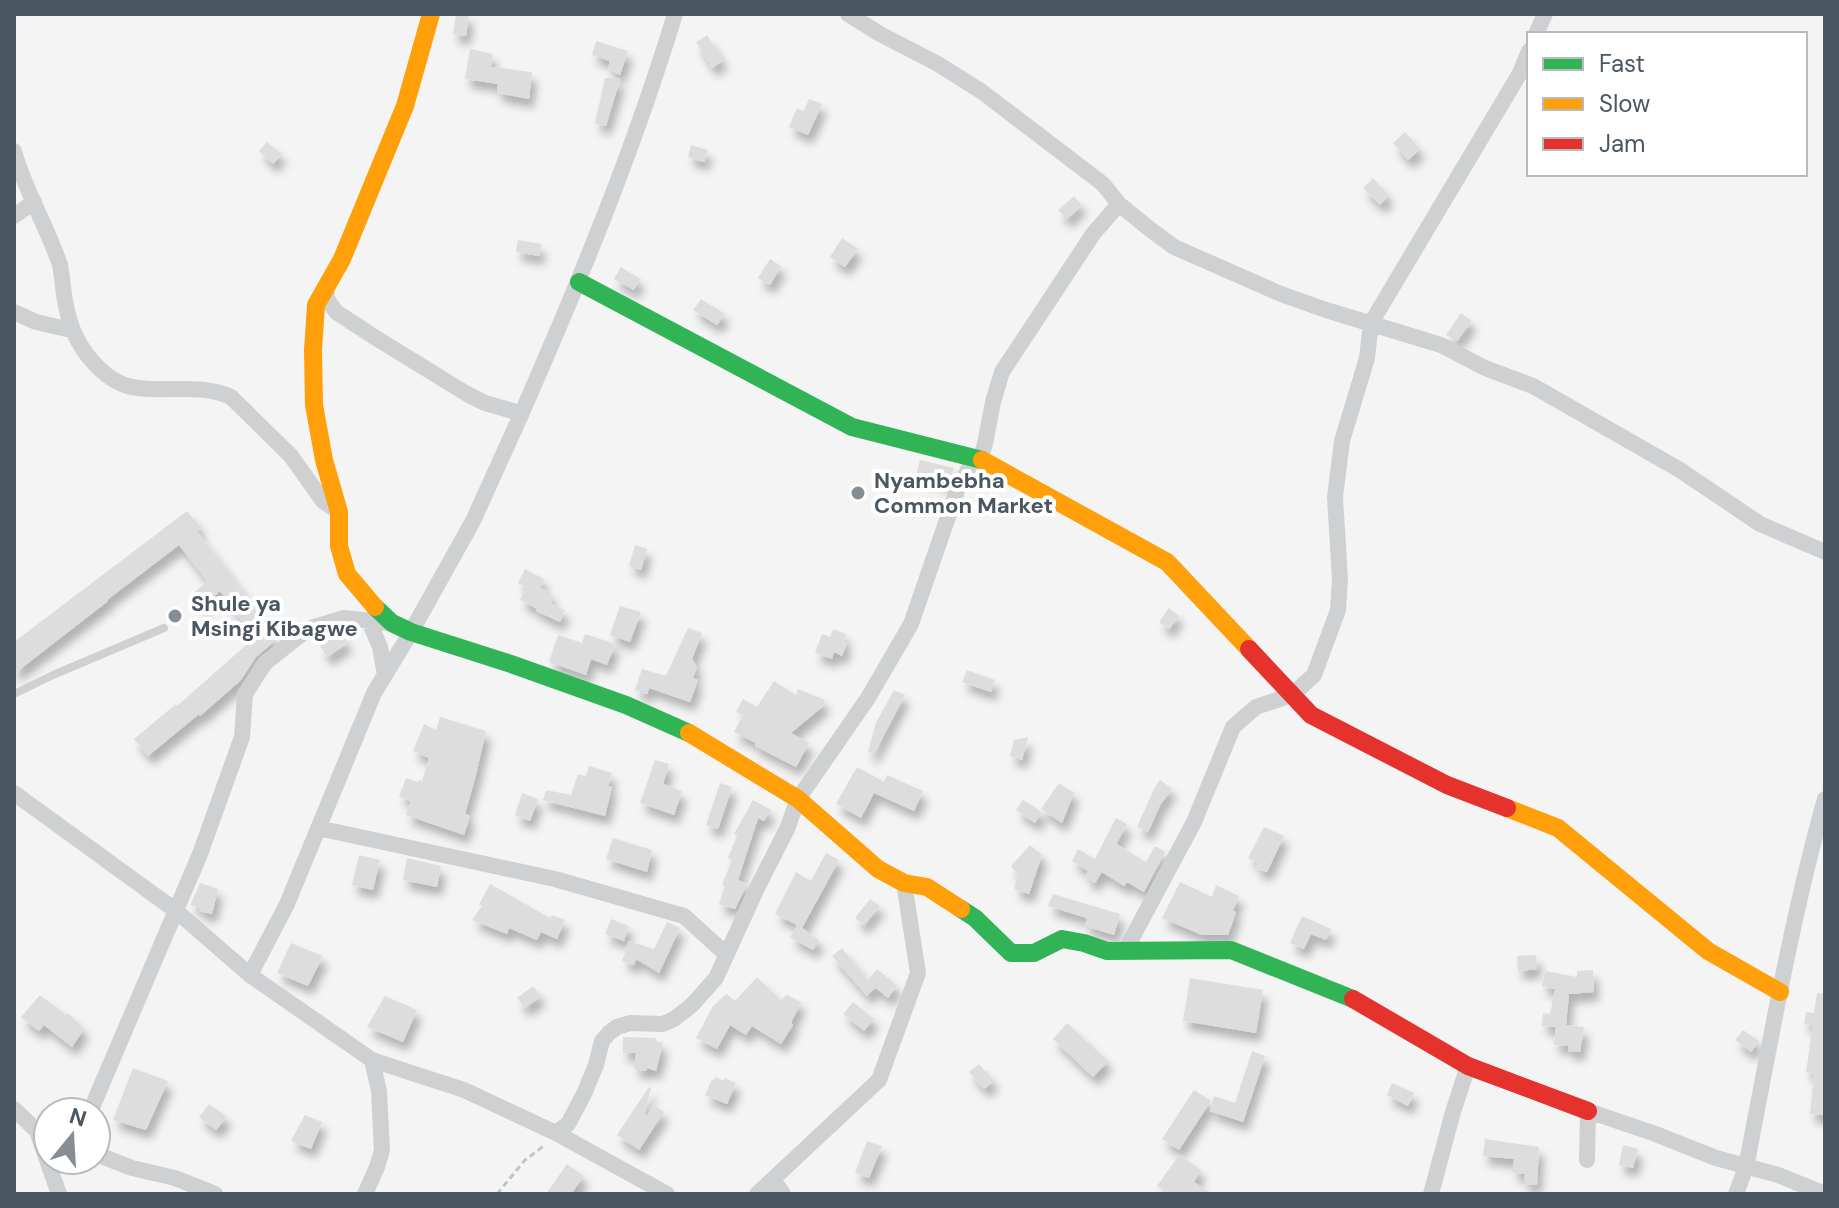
<svg xmlns="http://www.w3.org/2000/svg" width="1839" height="1208" viewBox="0 0 1839 1208" font-family="'DM Sans',sans-serif">
	<style>
		.building { fill: #ddddde; filter: url(#shadow) }
		.lines { fill: none; stroke-linecap: round; stroke-linejoin: round }
		.path { stroke: #bcc7c4; stroke-width: 3; stroke-dasharray: 6 4; stroke-linecap: butt }
		.lane { stroke: #ced0d2; stroke-width: 8 }
		.street { stroke: #ced0d2; stroke-width: 16 }
		.fast { stroke: #30b455; stroke-width: 18 }
		.slow { stroke: #ff9f0a; stroke-width: 18 }
		.jam { stroke: #e5322d; stroke-width: 18 }
		.poi-dot { fill: #868d94; stroke: #fff; stroke-width: 3 }
		.labels { text-anchor: middle; stroke-width: 8; stroke-linejoin: round; paint-order: stroke }
		.poi-label { font-size: 22px; font-weight: bold; fill: #4a5661; stroke: #fff; text-anchor: start }
	</style>
	<defs>
		<filter id="shadow"><feDropShadow dx="5" dy="9" stdDeviation="4" flood-color="#0004"/></filter>
	</defs>
	<rect width="100%" height="100%" fill="#f4f4f4"/>
	<!-- building -->
	<path class="building" d="M456,14H469L466,36L453,34Z
		M707,35L723,61L712,68L696,42Z
		M596,41L628,51L620,75L608,69L610,61L592,55Z
		M470,49L493,54L491,67L532,72L529,99L497,93L498,84L465,79Z
		M605,78L620,79L606,126L595,123Z
		M809,99L822,104L808,135L789,127L797,108L804,111Z
		M1405,132L1420,149L1408,160L1393,143Z
		M267,142L282,154L273,164L259,151Z
		M691,145L708,150L704,162L688,157Z
		M1373,178L1389,196L1380,205L1363,188Z
		M1074,196L1082,205L1067,219L1058,210Z
		M842,238L858,249L845,267L830,257Z
		M518,240L541,244L539,256L516,252Z
		M770,259L781,266L770,285L758,278Z
		M621,267L640,279L634,290L614,279Z
		M701,299L725,314L717,325L693,310Z
		M1461,313L1472,321L1457,341L1446,335Z
		M920,460L954,468L948,484L916,475Z
		M187,511L201,528L197,531L226,568L261,618L258,619L276,640L256,657L241,680L200,716L199,714L148,756L134,739L176,704L177,706L254,638L220,591L203,606L193,594L207,581L179,545L107,600L108,601L14,674V642Z
		M635,545L647,549L641,570L629,566Z
		M525,569L544,579L540,588L552,593L549,599L552,600L551,604L565,610L560,622L536,611L537,609L520,600L526,587L518,583Z
		M620,606L641,612L630,642L610,635Z
		M1169,608L1179,616L1169,629L1159,622Z
		M688,628L702,633L692,659L697,667L693,678L698,680L690,702L649,688L647,694L635,690L642,669L666,676Z
		M833,629L846,634L843,642L847,643L842,656L834,652L832,659L815,653L822,634L830,637Z
		M340,632L348,643L327,657L320,646Z
		M585,634L615,644L607,665L591,659L586,675L549,662L558,635L582,643Z
		M967,670L995,680L991,692L962,682Z
		M774,681L796,695L798,689L825,700L822,707L791,733L809,743L796,767L755,746L756,743L734,732L743,715L736,712L743,699L757,707Z
		M894,690L905,695L874,754L868,752L876,723Z
		M440,717L486,731L476,775L465,814L470,816L464,835L406,815L411,801L399,797L406,778L418,782L419,780L422,781L429,758L413,751L424,724L436,730Z
		M1028,737L1022,760L1010,756L1014,740Z
		M655,760L669,764L663,784L682,791L674,815L640,803Z
		M589,766L612,773L608,786L612,787L605,816L543,800L546,790L571,795L578,774L586,776Z
		M857,767L884,782L887,775L923,791L914,811L874,793L861,818L836,804Z
		M1160,780L1172,789L1160,805L1148,832L1137,827L1155,787Z
		M720,783L732,787L718,829L706,825Z
		M1059,783L1074,793L1062,823L1041,809Z
		M522,793L538,799L530,821L515,815Z
		M753,800L771,810L764,821L758,818L738,880L747,884L735,909L719,904L725,886L722,885L732,860L728,858L737,836L734,834Z
		M1023,800L1042,812L1035,823L1016,810Z
		M1116,818L1127,824L1116,844L1146,862L1155,846L1165,852L1144,892L1127,882L1124,886L1102,872L1095,883L1085,877L1088,871L1072,861L1078,849L1095,859Z
		M1264,827L1284,836L1267,872L1256,869L1258,863L1248,858Z
		M613,838L652,850L647,872L606,859Z
		M1030,845L1042,855L1029,894L1014,889L1018,876L1011,866Z
		M826,853L839,860L802,928L819,940L813,950L790,937L797,925L775,914L796,872L811,881Z
		M359,855L380,860L373,890L352,885Z
		M407,858L441,866L437,887L403,880Z
		M1180,882L1212,897L1216,885L1239,896L1233,911L1236,912L1228,935H1202L1162,918Z
		M200,883L218,889L212,914L199,911L200,907L190,905Z
		M490,884L550,918L552,915L565,920L557,939L541,932L537,940L509,928L507,934L472,920L482,906L479,905Z
		M1053,894L1120,914L1114,935L1085,926L1087,918L1048,906Z
		M870,899L880,906L864,925L855,918Z
		M1302,916L1331,929L1326,940L1311,934L1304,949L1290,943Z
		M611,919L629,926L624,941L605,934Z
		M667,922L680,928L659,973L636,959L634,965L622,961L629,941L654,949Z
		M291,943L323,956L308,986L277,973Z
		M842,948L868,980L877,969L897,986L888,998L871,984L875,988L867,996L832,956Z
		M1536,955L1537,969L1518,971L1517,956Z
		M1593,970L1594,992L1569,994L1566,1025L1584,1027L1580,1052L1568,1051L1569,1046L1554,1045L1556,1027L1542,1026L1543,1013L1550,1014L1555,989L1542,986L1545,971L1577,977V971Z
		M757,977L781,1000L787,995L801,1002L791,1023L793,1025L781,1044L752,1026L746,1035L730,1025L717,1049L696,1038L713,1006L726,994L735,1001Z
		M1190,978L1263,990L1256,1033L1183,1021Z
		M533,986L541,996L525,1008L517,998Z
		M1817,993L1825,994V1026L1823,1042H1825V1115L1810,1114L1814,1074L1806,1072L1813,1025L1804,1024L1806,1012L1814,1013Z
		M40,995L66,1015L68,1013L84,1029L72,1047L44,1025L39,1031L21,1017Z
		M385,996L417,1010L403,1042L367,1027Z
		M853,1002L874,1019L864,1031L843,1014Z
		M1067,1023L1108,1061L1093,1077L1053,1039Z
		M1743,1030L1759,1041L1751,1052L1735,1040Z
		M623,1037L656,1038L655,1041L663,1043L656,1071L647,1068L646,1071L634,1069L636,1053H623Z
		M1252,1051L1265,1056L1243,1122L1210,1111L1214,1096L1235,1103Z
		M979,1064L994,1081L984,1089L969,1072Z
		M133,1068L168,1081L146,1130L113,1120Z
		M715,1077L724,1081L725,1078L736,1083L727,1104L705,1095L712,1079L714,1080Z
		M1392,1083L1414,1093L1408,1106L1387,1095Z
		M649,1087L651,1088L644,1114L648,1115L653,1105L664,1112L639,1150L617,1135Z
		M1194,1090L1211,1101L1179,1150L1162,1139Z
		M209,1104L227,1117L216,1130L199,1117Z
		M305,1115L322,1122L311,1149L291,1141Z
		M1485,1139L1539,1147L1537,1185L1524,1184L1525,1174L1513,1173L1514,1159L1483,1156Z
		M867,1141L882,1146L869,1178L855,1173Z
		M1623,1145L1638,1149L1633,1168L1619,1165Z
		M1179,1155L1201,1170L1194,1182L1212,1194H1169L1157,1186Z
		M567,1164L584,1176L571,1194H546Z"/>
	<g class="lines">
		<!-- path -->
		<path class="path" d="M497,1194L525,1160L545,1145"/>
		<!-- lane -->
		<path class="lane" d="M14,694L53,675L164,628"/>
		<!-- street -->
		<path class="street" d="M848,14L880,34L938,64L981,91L1103,184L1119,204L1151,230L1174,247L1281,294L1326,310L1441,345L1485,368L1533,386L1680,470L1760,524L1825,552
			M1536,34L1545,14
			M14,151C25,191 47,226 60,265C62,275 63,286 64,295C68,321 75,342 93,362C101,371 110,379 122,384C153,396 198,381 231,397L291,456L323,501L339,512
			M14,216L34,202
			M326,288L327,299L336,312L376,338L467,394L485,403L513,411L520,417L473,521L411,632L374,693L287,904L250,975L372,1060L379,1091L382,1150L377,1167L365,1194
			M14,312L36,322L71,330
			M520,417C578,285 633,152 675,14
			M369,621L380,647L385,675
			M14,793L175,910L250,975
			M318,828L555,879L684,916L727,955
			M1125,951L1194,822L1233,727L1256,707L1292,695L1314,675L1338,610L1340,579L1335,497L1342,441L1367,358L1371,323L1520,73L1529,51
			M372,1060L464,1090L556,1133L667,1194
			M14,1109L37,1131L59,1194
			M90,1112L200,854L242,737L245,694L265,663L308,629L344,618L390,623
			M556,1133L568,1124L584,1094L596,1065L602,1041L609,1033L617,1027L630,1023L663,1024L674,1019L692,1005L716,978L757,888L787,829L798,799L868,698L911,624L958,488L969,468L980,459L985,444L993,402L1002,372L1093,234L1119,204
			M96,1154L132,1168L175,1178L215,1194
			M1587,1160L1588,1111L1653,1133L1716,1158L1778,1175L1825,1194
			M773,1179L783,1194
			M757,1194L879,1080L918,973L904,883
			M1431,1194L1453,1112L1468,1066
			M1736,1194L1746,1167C1770,1044 1791,920 1825,799"/>
		<!-- fast -->
		<path class="fast" d="M579,282L852,427L982,460
			M375,607L392,623L411,632L511,664L626,705L689,733
			M961,909L975,918L1011,953H1034L1062,939L1084,943L1107,951L1231,950L1353,999"/>
		<!-- slow -->
		<path class="slow" d="M982,460L1167,562L1249,649
			M375,607L347,574L339,546V512L324,460L314,405L313,350L316,305L342,259L405,106L431,14
			M689,733L798,799L878,869L904,883L927,887L961,909
			M1507,808L1558,828L1708,951L1780,992"/>
		<!-- jam -->
		<path class="jam" d="M1249,649L1311,715L1447,785L1507,808
			M1353,999L1468,1066L1588,1111"/>
	</g>
	<!-- markers -->
	<g class="poi-dot">
		<circle cx="858" cy="493" r="8"/>
		<circle cx="175" cy="616" r="8"/>
	</g>
	<g class="labels">
		<!-- poi labels -->
		<g class="poi-label">
			<text x="874" y="488">Nyambebha<tspan x="874" dy="25">Common Market</tspan></text>
			<text x="191" y="611">Shule ya<tspan x="191" dy="25">Msingi Kibagwe</tspan></text>
		</g>
	</g>
	<!-- border -->
	<rect width="1839" height="1208" fill="none" stroke="#4a5661" stroke-width="32"/>
	<!-- legend -->
	<rect x="1527" y="32" width="280" height="144" fill="#ffffff" stroke="#b7bbc0" stroke-width="2"/>
	<rect x="1543" y="58" width="40" height="12" fill="#30b455" stroke="#b7bbc0" stroke-width="2"/>
	<text x="1599" y="72" font-size="24" fill="#4a5661">Fast</text>
	<rect x="1543" y="98" width="40" height="12" fill="#ff9f0a" stroke="#b7bbc0" stroke-width="2"/>
	<text x="1599" y="112" font-size="24" fill="#4a5661">Slow</text>
	<rect x="1543" y="138" width="40" height="12" fill="#e5322d" stroke="#b7bbc0" stroke-width="2"/>
	<text x="1599" y="152" font-size="24" fill="#4a5661">Jam</text>
	<!-- north arrow -->
	<g transform="translate(72 1136) rotate(18)"><circle r="38" fill="#ffffff" stroke="#b7bbc0" stroke-width="2"/>
	<path d="M0-6L14 30L0 20L-14 30Z" fill="#868d94"/>
	<text y="-12" font-size="22" font-weight="bold" text-anchor="middle" fill="#4a5661">N</text>
	</g>
</svg>
